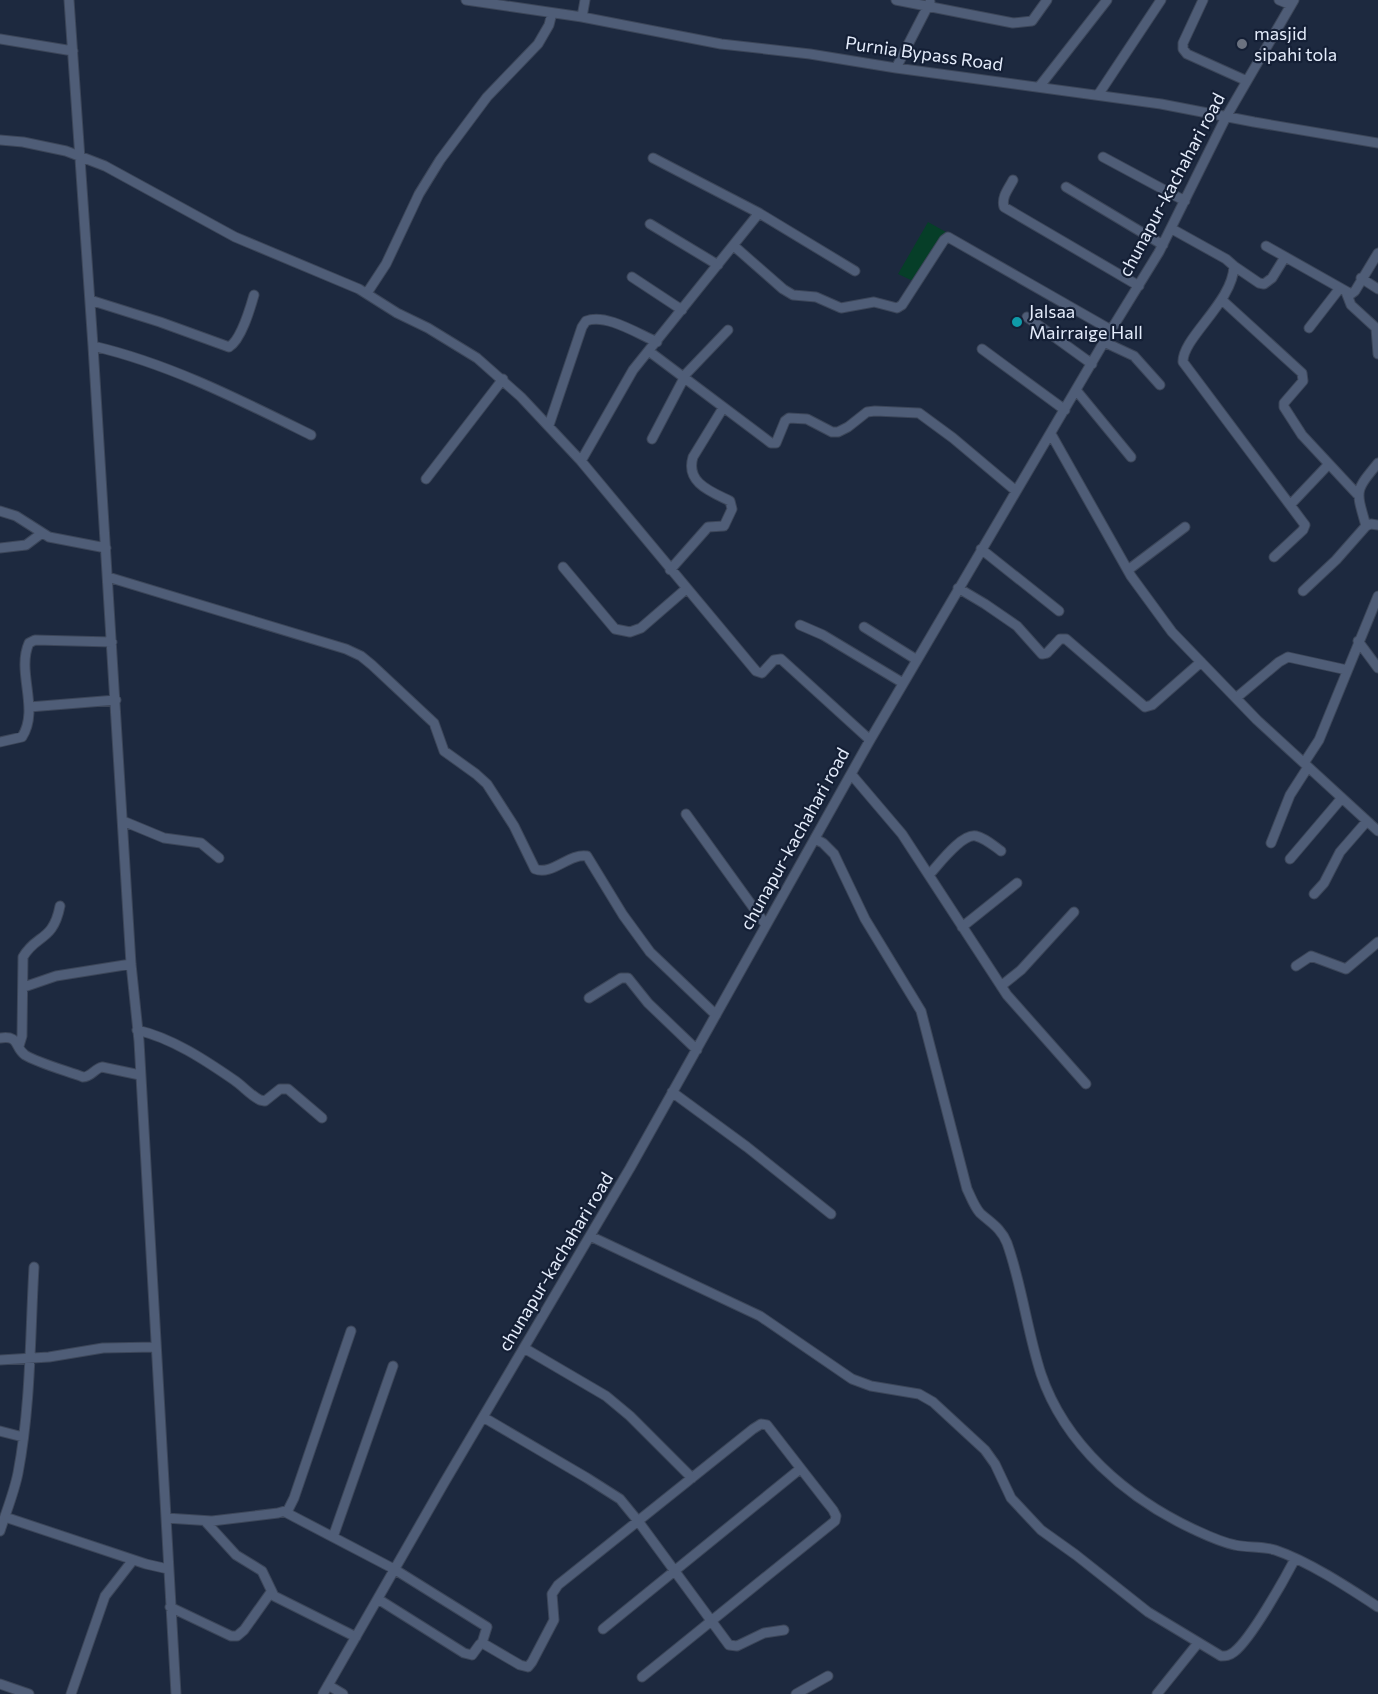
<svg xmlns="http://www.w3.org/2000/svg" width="1378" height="1694" viewBox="0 0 1378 1694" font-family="Commissioner,sans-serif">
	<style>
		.green { fill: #063e28 }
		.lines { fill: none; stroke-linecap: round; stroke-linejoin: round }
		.minor-casing { stroke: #3c4659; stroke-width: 11 }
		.minor { stroke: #4f5d77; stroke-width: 9 }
		.worship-dot { fill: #6b7280; stroke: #141f35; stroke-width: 2 }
		.culture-dot { fill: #0f9aa8; stroke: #141f35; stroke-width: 2 }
		.labels { text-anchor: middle; stroke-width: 4.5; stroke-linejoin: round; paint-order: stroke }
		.poi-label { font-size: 18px; fill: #e4ecfb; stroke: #141f35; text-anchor: start }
		.street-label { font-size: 18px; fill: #e4ecfb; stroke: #141f35 }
	</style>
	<rect width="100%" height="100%" fill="#1d293f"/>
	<!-- green -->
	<path class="green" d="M928,222L946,232L913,281L898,274Z"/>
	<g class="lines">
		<defs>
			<path id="minor" d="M69,0L93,346L131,964L139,1041L176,1694
				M466,0L582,17L721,44L810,54L896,68L1161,104L1254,122L1378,143
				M896,0L1013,23L1032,21L1047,0
				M1203,0L1183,43V49L1187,54L1247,81
				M1279,0L1291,5
				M582,17L585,0
				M0,39L73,51
				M896,68L930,2
				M1039,87L1107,0
				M1098,95L1161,0
				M0,140L23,142L66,151L105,166L235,237L359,289L397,313L428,328L477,358L521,397L581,461L756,671L762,673L774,660L781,659L870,740
				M1103,157L1185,201
				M653,158L759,213L855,271
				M1013,180C1009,188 1001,197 1004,207L1139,286
				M1066,187L1163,245
				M650,224L718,265
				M1172,229L1226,259L1234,266C1233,302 1182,338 1183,362L1305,525L1303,530L1274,557
				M734,246L783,289L793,295L816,297L841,308L874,302L897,308L902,305L944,240L948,237L1111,330
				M1266,246L1351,294L1355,291L1378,253
				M1234,266L1259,283L1264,284L1272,278L1285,257
				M632,277L682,310
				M1361,278L1378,289
				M1346,292L1351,305L1376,328L1378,354
				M367,293L386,264L419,194L440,160L487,97L538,44L549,25L552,13
				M90,300L160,322L229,347C241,340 250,309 254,295
				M1222,300L1302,373L1303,381L1284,403V407L1302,435L1357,494
				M1027,317L1092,364
				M1309,328L1340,288
				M1104,342L1134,356L1160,385
				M93,346C170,364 240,400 311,435
				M982,349L1065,410
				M650,352L771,443H776L785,421L789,418L807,419L832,432H838L848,427L867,412L875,411L919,413L953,438L1016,491
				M683,377L728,330
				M1076,390L1131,457
				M549,425L582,327L586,321C606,313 638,334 657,342
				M1051,434L1131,576L1172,632L1257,720L1378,831
				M652,439L684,378
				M581,461L633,370L759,213
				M426,479L503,379
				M1291,504L1328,465
				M0,511L16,516L49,537L106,548
				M1366,526C1356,490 1354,492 1378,463
				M0,548L26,545L42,533
				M981,549L1059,611
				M563,567L615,629L630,632L641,628L686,589
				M670,570L708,527L724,526L732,509L730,501C712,492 685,483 693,457L723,408
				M1128,570L1185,527
				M108,577L346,649L361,656L372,665L434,723L444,751L476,774L487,784L514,826L535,869C552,876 569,853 587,856L623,915L650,952L716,1015
				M958,588L985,604L1017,626L1042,654L1047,653L1060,639H1066L1145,707L1152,705L1201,662
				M1303,591L1336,560L1366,526L1371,524L1378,525
				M800,625L823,635L903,683
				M864,627L917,660
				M1358,641L1378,668
				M1236,698L1279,662L1288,657L1347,670
				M29,707L116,700
				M0,742L22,737C40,709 16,672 29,643L35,640L112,642
				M1304,763L1319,740L1378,596
				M851,774L902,834L1007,995L1086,1084
				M686,814L766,925
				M123,821L164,838L201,843L219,858
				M815,839L823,843L834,854L865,919L921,1011L967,1189C971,1197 974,1206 980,1213C991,1223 1001,1228 1007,1243C1022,1285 1027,1331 1041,1374C1065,1445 1127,1498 1193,1529C1206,1535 1220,1542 1235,1545C1248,1548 1262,1546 1275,1550C1308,1561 1349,1588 1378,1607
				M1271,843L1290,795L1308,767
				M1290,859L1341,799
				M929,875C939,864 962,833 976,836C985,838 994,846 1001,851
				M1314,894L1324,883L1340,852L1367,821
				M962,927L1017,883
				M1296,966L1311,956L1346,969L1378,942
				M1001,986L1021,970L1074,912
				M24,987L56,976L131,964
				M589,998L621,978H628L648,1003L697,1050
				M137,1030C172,1038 205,1060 234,1080C243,1086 250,1095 260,1100L265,1101L280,1089H288L322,1118
				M0,1038C20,1035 14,1047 25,1055C38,1063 67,1071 83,1077C91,1077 94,1069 102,1067L140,1075
				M19,1046L22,1036L23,957C36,934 53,942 60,906
				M672,1092L747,1147L831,1214
				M590,1236L760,1316L852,1379L871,1386L919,1394L933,1402L985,1450L995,1464L1011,1498L1041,1530L1076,1555L1148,1612L1221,1656C1226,1656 1229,1656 1234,1652C1251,1639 1284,1580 1295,1559
				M524,1348L606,1396L630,1416L692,1478
				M0,1360L49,1357L103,1348L156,1347
				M483,1417L587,1478L620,1499L638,1521L729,1645L737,1646L764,1633L784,1630
				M0,1431L23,1437
				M285,1512L394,1569L487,1627L482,1643
				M5,1517L146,1564L168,1569
				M166,1518L212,1521L278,1513L288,1510L294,1498L351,1331
				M205,1521L236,1555L262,1571L274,1596L356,1637
				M0,1531C6,1512 14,1493 18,1473C31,1405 30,1335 34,1267
				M333,1537L393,1366
				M378,1599L464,1653L472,1655L480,1644H484L520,1665L528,1667L532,1662L554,1620L552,1594L558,1585L753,1429L761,1424L767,1425L833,1510L836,1516L835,1521L642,1677
				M170,1607L231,1636H237L244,1630L271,1592
				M603,1629L800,1469
				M0,1684L29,1694
				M328,1685L343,1694
				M71,1694L105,1596L133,1560
				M323,1694L444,1483L630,1168L870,740L1111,330L1159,252L1226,117L1294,0
				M796,1694L828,1676
				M1157,1694L1198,1643"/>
		</defs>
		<!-- minor casing -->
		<use href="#minor" class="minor-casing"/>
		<!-- minor -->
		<use href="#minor" class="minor"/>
	</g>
	<!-- markers -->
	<circle class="worship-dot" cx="1242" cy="44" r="6"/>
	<circle class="culture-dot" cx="1017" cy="322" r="6"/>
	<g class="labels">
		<!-- poi labels -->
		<g class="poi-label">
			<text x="1254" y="40">masjid<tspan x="1254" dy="21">sipahi tola</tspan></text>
			<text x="1029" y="318">Jalsaa<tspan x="1029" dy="21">Mairraige Hall</tspan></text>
		</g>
		<!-- street labels -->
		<g class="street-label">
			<text transform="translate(924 54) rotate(8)" y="6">Purnia Bypass Road</text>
			<text transform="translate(1172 185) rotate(-62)" y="6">chunapur-kachahari road</text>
			<text transform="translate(795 839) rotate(-61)" y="6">chunapur-kachahari road</text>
			<text transform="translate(556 1262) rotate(-59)" y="6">chunapur-kachahari road</text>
		</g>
	</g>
</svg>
